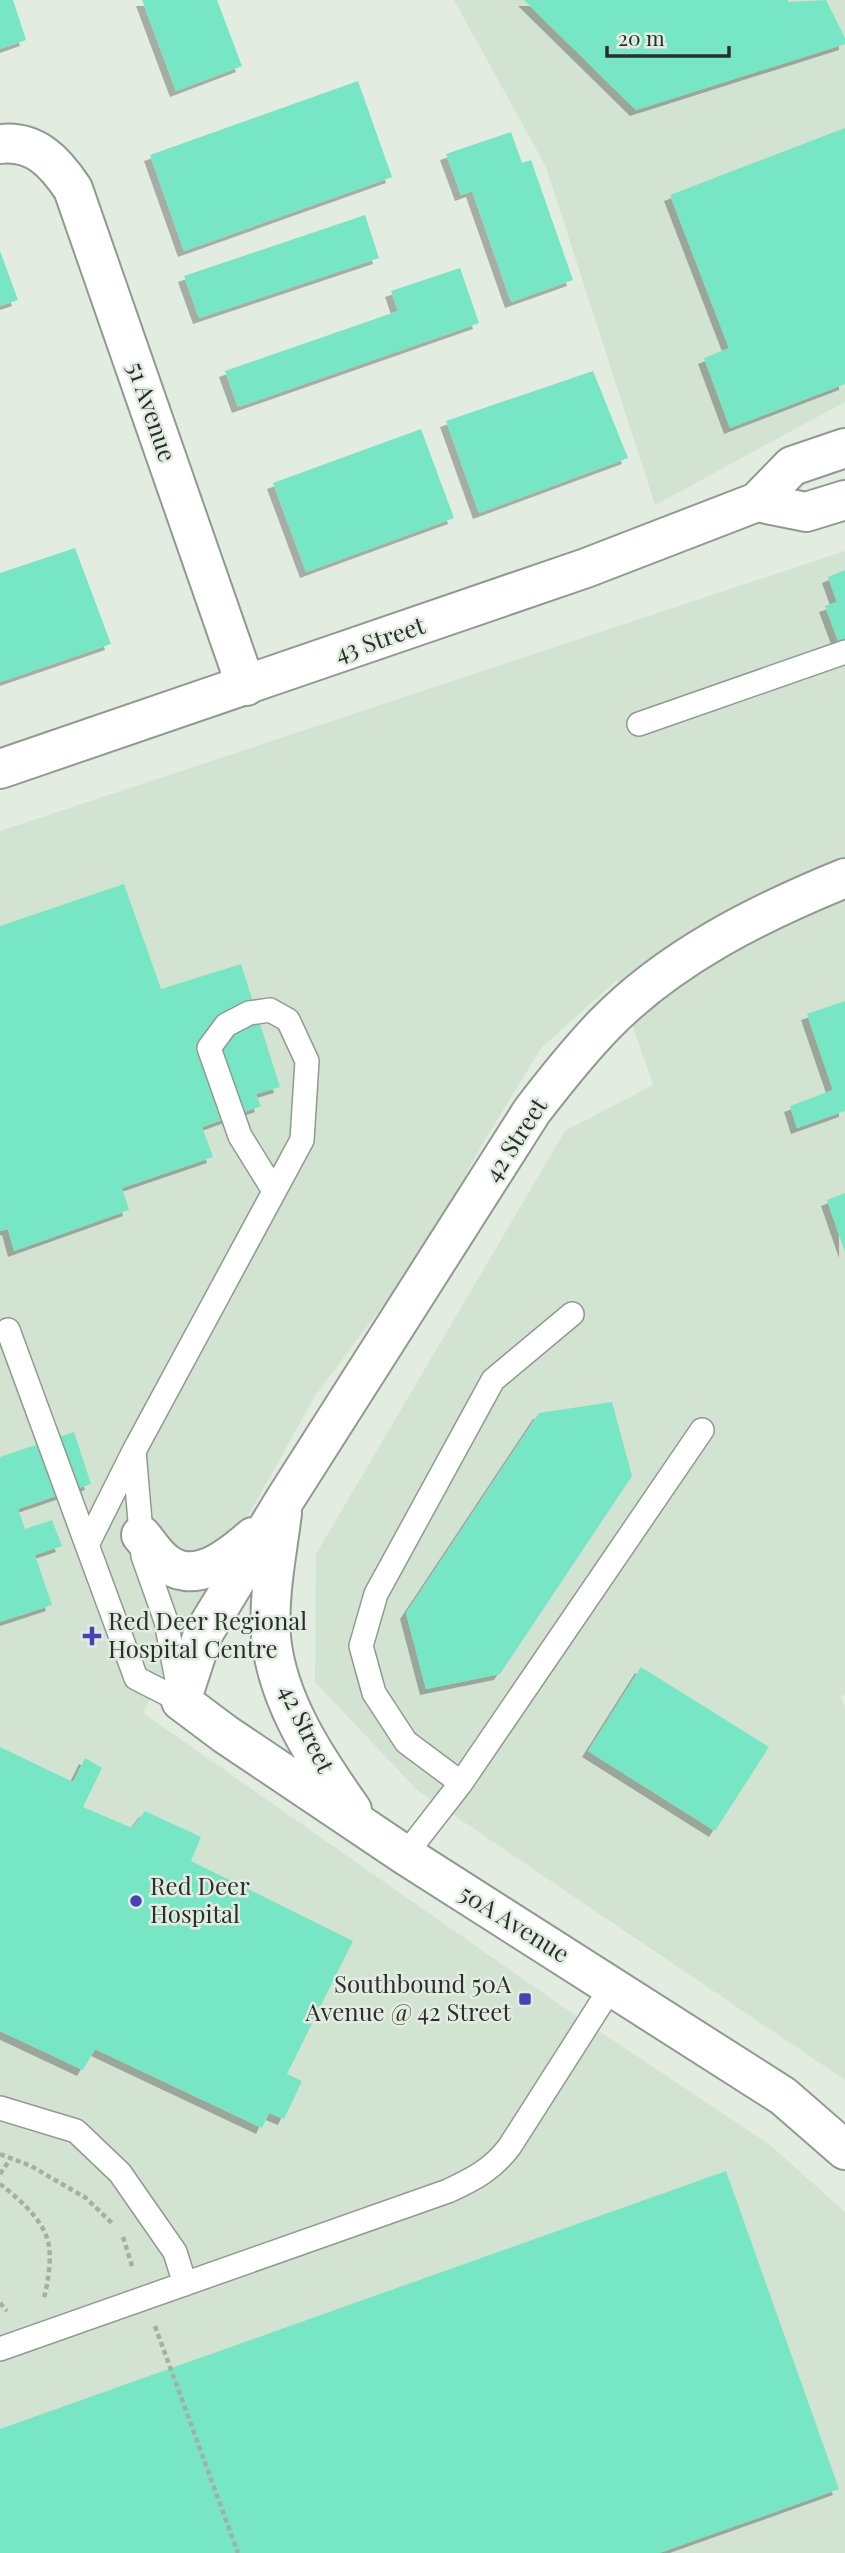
<svg xmlns="http://www.w3.org/2000/svg" width="845" height="2553" viewBox="0 0 845 2553" font-family="'Playfair Display',serif">
	<style>
		.built { fill: #d3e3d2 }
		.building { fill: #77e6c4; filter: url(#shadow) }
		.lines { fill: none; stroke-linecap: round; stroke-linejoin: round }
		.service-casing { stroke: #919a90; stroke-width: 26 }
		.minor-casing { stroke: #919a90; stroke-width: 42 }
		.tertiary-casing { stroke: #919a90; stroke-width: 42 }
		.path { stroke: #a6aea5; stroke-width: 4.5; stroke-dasharray: 5 3.5; stroke-linecap: butt }
		.service { stroke: #fff; stroke-width: 23 }
		.minor { stroke: #fff; stroke-width: 38 }
		.tertiary { stroke: #fff; stroke-width: 38 }
		.poi-dot { fill: #4742b8; stroke: #e2ece1; stroke-width: 2.5 }
		.labels { text-anchor: middle; stroke-width: 5; stroke-linejoin: round; paint-order: stroke }
		.street-label { font-size: 24px; fill: #2b2f2b; stroke: #e2ece1 }
		.poi-label { font-size: 24px; fill: #2b2f2b; stroke: #e2ece1; text-anchor: start }
	</style>
	<defs>
		<filter id="shadow"><feDropShadow dx="-6" dy="6" stdDeviation="0" flood-color="#0004"/></filter>
	</defs>
	<rect width="100%" height="100%" fill="#e2ece1"/>
	<!-- built -->
	<path class="built" d="M454,0H845V402L655,505L546,167Z
		M845,551V1695L841,1696L845,1708V2080L418,1791L315,1682L316,1554L565,1131L653,1085L617,980L541,1048L482,1145L425,1249L315,1396L239,1532L143,1713L553,2000L769,2144L845,2212V2553H0V831Z"/>
	<!-- building -->
	<path class="building" d="M0,0H13L26,40L0,49Z
		M142,0H217L242,66L176,91Z
		M524,0H788V2L826,0L845,38V44L636,110Z
		M358,81L392,177L184,251L150,155Z
		M845,128V384L730,428L704,358L729,348L670,195Z
		M511,132L522,163L531,160L573,280L511,302L472,191L461,195L446,154Z
		M365,215L379,258L199,318L184,276Z
		M0,251L18,300L0,306Z
		M460,268L479,323L238,407L225,371L398,311L391,291Z
		M593,371L628,458L479,513L446,421Z
		M421,429L454,518L306,572L273,483Z
		M75,548L111,644L0,682V573Z
		M845,570V647L841,649L825,606L837,602L828,577Z
		M124,884L161,989L241,964L280,1087L256,1094L261,1106L202,1127L213,1157L122,1188L129,1210L14,1251L8,1229L0,1231V926Z
		M845,1001V1111L797,1128L790,1106L833,1090L807,1014Z
		M845,1193V1252L827,1200Z
		M612,1402L632,1476L500,1674L426,1689L406,1613L539,1413Z
		M74,1432L91,1484L18,1509L25,1529L52,1520L62,1546L35,1555L52,1605L0,1622V1457Z
		M641,1667L769,1747L715,1831L588,1751Z
		M0,1747L73,1782L85,1758L102,1768L83,1807L132,1828L145,1811L201,1837L191,1861L353,1941L287,2074L302,2081L284,2119L269,2113L262,2128L95,2049L83,2070L0,2031Z
		M726,2171L839,2489L659,2553H0V2429Z"/>
	<g class="lines">
		<defs>
			<path id="service" d="M639,724L845,652
				M8,1330L87,1545
				M134,1451L143,1556L166,1621L179,1691
				M181,1701L136,1678L87,1545L134,1451L302,1140L307,1061L288,1020L270,1010L249,1013L226,1025L209,1048L240,1136L274,1191
				M461,1783L406,1742L374,1693L361,1646L376,1594L493,1380L572,1314
				M405,1855L461,1783L702,1430
				M0,2108L76,2131L120,2173L175,2252L185,2284
				M0,2349L448,2191C474,2179 493,2169 510,2146L612,1986"/>
			<path id="minor" d="M0,144C35,140 55,162 73,189L246,686"/>
			<path id="tertiary" d="M757,502L806,512L845,500
				M0,769L586,568L757,502L792,466L845,448
				M845,878C759,913 670,957 604,1025C578,1052 555,1081 532,1111L284,1501L203,1634L181,1701L225,1734L405,1855L783,2096L845,2150
				M282,1513C277,1554 268,1596 271,1637C277,1701 316,1759 352,1810
				M141,1535C148,1543 154,1553 162,1560C193,1588 229,1558 253,1537"/>
		</defs>
		<!-- service casing -->
		<use href="#service" class="service-casing"/>
		<!-- minor casing -->
		<use href="#minor" class="minor-casing"/>
		<!-- tertiary casing -->
		<use href="#tertiary" class="tertiary-casing"/>
		<!-- path -->
		<path class="path" d="M0,2154L31,2166L86,2198L114,2225
			M0,2174L11,2158
			M0,2184C17,2197 40,2217 47,2238C53,2254 48,2282 44,2298
			M123,2237L133,2269
			M0,2303L7,2311
			M155,2326L238,2553"/>
		<!-- service -->
		<use href="#service" class="service"/>
		<!-- minor -->
		<use href="#minor" class="minor"/>
		<!-- tertiary -->
		<use href="#tertiary" class="tertiary"/>
	</g>
	<!-- markers -->
	<g class="poi-dot">
		<path d="M88.5 1625.5h7v7h7v7h-7v7h-7v-7h-7v-7h7z"/>
		<circle cx="136" cy="1901" r="7"/>
		<rect x="518" y="1992" width="14" height="14" rx="3.5"/>
	</g>
	<g class="labels">
		<!-- street labels -->
		<g class="street-label">
			<text transform="translate(151 412) rotate(71)" y="8">51 Avenue</text>
			<text transform="translate(380 640) rotate(-19)" y="8">43 Street</text>
			<text transform="translate(516 1140) rotate(-57)" y="8">42 Street</text>
			<text transform="translate(306 1729) rotate(64)" y="8">42 Street</text>
			<text transform="translate(514 1924) rotate(32)" y="8">50A Avenue</text>
		</g>
		<!-- poi labels -->
		<g class="poi-label">
			<text x="108" y="1630">Red Deer Regional<tspan x="108" dy="28">Hospital Centre</tspan></text>
			<text x="150" y="1895">Red Deer<tspan x="150" dy="28">Hospital</tspan></text>
			<text x="511" y="1993" text-anchor="end">Southbound 50A<tspan x="511" dy="28">Avenue @ 42 Street</tspan></text>
		</g>
	</g>
	<!-- scale -->
	<path d="M607 46v10h122v-10" fill="none" stroke="#2b2f2b" stroke-width="3.5"/>
	<text x="618" y="46" font-size="21" fill="#2b2f2b" stroke="#e2ece1" stroke-width="5" paint-order="stroke">20 m</text>
</svg>
